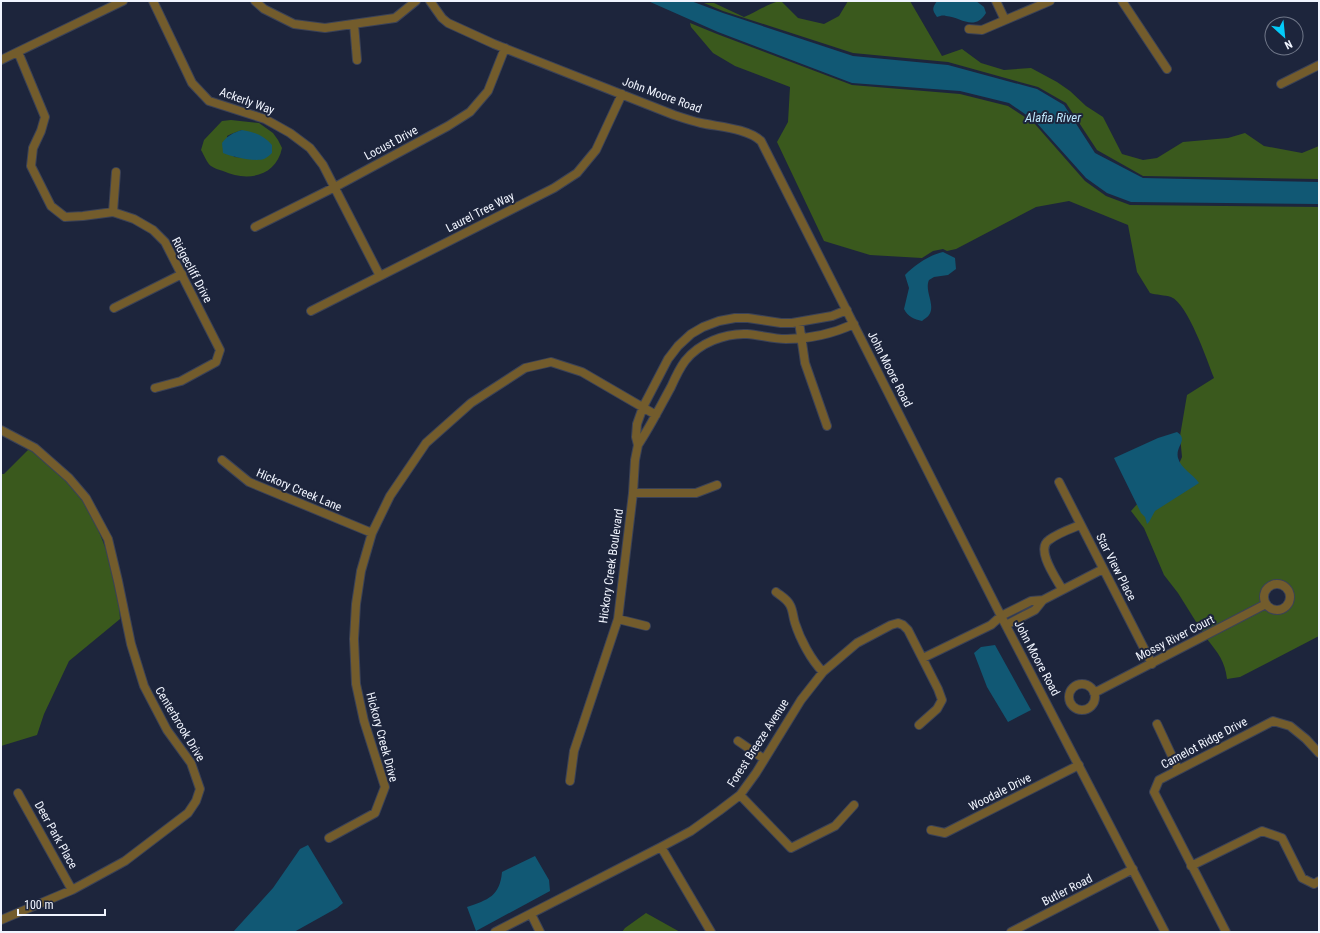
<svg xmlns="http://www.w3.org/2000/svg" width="1320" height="933" viewBox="0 0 1320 933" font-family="'Roboto Condensed',sans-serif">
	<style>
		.green { fill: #3a591d; fill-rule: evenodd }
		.water { fill: #115874 }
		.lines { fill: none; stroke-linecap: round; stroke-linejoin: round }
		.minor-casing { stroke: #3b4257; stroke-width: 10 }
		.minor { stroke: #735c2c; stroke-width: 8 }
		.labels { text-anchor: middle; stroke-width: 4; stroke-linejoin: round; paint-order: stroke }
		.street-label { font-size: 12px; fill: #f0f4fe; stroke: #1d253c }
		.water-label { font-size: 13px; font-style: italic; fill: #bce5fa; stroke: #1d253c }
	</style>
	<rect width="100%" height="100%" fill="#1d253c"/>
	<!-- green -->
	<path class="green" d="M781,1L798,18L824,24L839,16L848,1H910L942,56L962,49L981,63L1004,70L1031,68L1057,82L1070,91L1086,106L1103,117L1122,154L1143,160L1157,158L1183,142L1228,138L1245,133L1264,146L1302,153L1319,146V179L1143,176L1097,150L1066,103L1038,87L948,62L853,53L723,11L704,3H714L744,17C757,12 768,3 781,1Z
		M690,23L717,34L852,85L960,94L1008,106L1034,123L1085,181L1106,196L1130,205L1319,207V636L1240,677L1227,679C1225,661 1218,653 1207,639L1266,608C1282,624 1304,598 1286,584C1283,582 1279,581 1275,581C1264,583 1260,593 1262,603L1203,633L1178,593L1164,575L1144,528L1131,511L1154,485L1175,473L1182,457L1180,436L1187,395L1214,378C1207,360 1188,304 1171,297C1165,295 1156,295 1150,293L1137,272L1128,225L1069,201L1036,207L956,249L947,251L943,249L933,251L922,258L870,255L824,241L777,142L788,122L790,87L735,66L713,53L691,27Z
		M231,120L259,123L273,133L278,140L282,148C276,177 247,182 223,171C219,170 214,168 211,166C207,163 204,155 201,150L204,140L222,121ZM242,130L264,159L234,157L227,136L231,134Z
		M29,449L33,451C47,463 63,474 74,488C100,523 119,576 120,619L69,661L44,714L37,735L1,746V474H4Z
		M646,913L680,932H622L625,928Z"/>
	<!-- water -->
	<path class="water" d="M648,1H691L723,13L853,56L948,65L1037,89L1064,105L1095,153L1143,178L1319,182V204L1131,202L1107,193L1086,178L1035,121L1009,103L960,91L852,83L718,32Z
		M937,1H976L984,7L986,13C974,32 961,17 946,16C943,15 940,16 937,17C932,10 932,8 937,1Z
		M242,130C255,132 264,136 272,145V153C270,155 266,158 264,159C254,162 233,157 223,153L222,143C228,135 233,133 242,130Z
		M943,252L955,258L956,269L948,275L934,277L929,280C924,291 936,305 929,315C928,317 924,319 922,321C914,319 908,317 904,309L909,288L905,275C915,265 929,255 943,252Z
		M1177,432C1189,440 1175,446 1178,458C1181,469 1193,474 1199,483L1155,511L1149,522L1147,524L1145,517L1141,513L1114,458L1158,438Z
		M995,645L1031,710L1008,722L987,687L974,653L981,647Z
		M308,845L343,903L337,908L294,932H233L273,888L300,849Z
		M535,856L549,880L550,891L476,931L467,907C488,900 500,896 502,872Z"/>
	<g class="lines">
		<defs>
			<path id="minor" d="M153,1L192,83L209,101L265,119L290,133L310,148L323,165L380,276
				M255,1L264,9L294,24L325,28L395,18L416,1
				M430,1L442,18L448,23L494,44L674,115C683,118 692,121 701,123C719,127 747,128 761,141L1001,616L1165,932
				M996,1L1005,20
				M1122,1L1167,69
				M354,24L357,60
				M969,29L982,30L1050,1
				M18,52L45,117L41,131L33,148L31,166L51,206L65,217L83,216L113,212L134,219L153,230L165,242L220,350L216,362L181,381L155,388
				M1,60L123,1
				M1281,84L1319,65
				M113,212L116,172
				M255,227L335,187L448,126L470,112L488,91L505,48
				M114,308L182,274
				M311,311L554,188L577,173L596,150L622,94
				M799,322L805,363L827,426
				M1,430L35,448L69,478L86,498L108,539L118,581L131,644L144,686L167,730L191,763L200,789L196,801L188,813L125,861L72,890L1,920
				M638,445C650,427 660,407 671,387C675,378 679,369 685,361C699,343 725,333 747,334C760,335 773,339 786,339C810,339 832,334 854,324
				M222,460L249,482L372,533
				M1059,482L1152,664
				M633,493H696L717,485
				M1264 597a13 13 0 1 1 26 0a13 13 0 1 1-26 0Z
				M1062,589C1056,578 1035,549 1049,540C1058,533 1070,529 1080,525
				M776,592C781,596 787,599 790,605C793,610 793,617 795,623C800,639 811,660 823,672
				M618,619L646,626
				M1006,625L1035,610L1043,600L1103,569
				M923,658L991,625L1001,616L1031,601L1043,600
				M1069 697a13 13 0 1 1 26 0a13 13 0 1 1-26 0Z
				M1094,693L1266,604
				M1157,724L1178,769
				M738,741L764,759
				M570,781L574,751L618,619L633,493L635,460L638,445L636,437L637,424L643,407L668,359L678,346L691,334L703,327L719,321L735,318H748L781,323H792L832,316L847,310
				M18,793L72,890
				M740,795L791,848L835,826L854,805
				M931,830L945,833L1079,765
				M329,838L375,813L385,787L364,721L356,684L354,639L356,604L361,571L372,533L390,496L426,443L471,403L525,368L551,362L582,372L656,415
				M661,847L711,932
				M1191,866L1262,831L1282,838L1302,878L1314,884L1319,881
				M531,914L540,932
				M495,932L661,847L691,831L719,811L740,795L756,773L801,700L823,672L857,643L891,625L898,623L903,625L908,630L938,689L942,700L937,709L919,725
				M1011,932L1133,869
				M1226,932L1154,792L1159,780L1273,721L1290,726L1306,739L1319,753"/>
		</defs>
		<!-- minor casing -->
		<use href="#minor" class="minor-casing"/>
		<!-- minor -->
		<use href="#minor" class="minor"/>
	</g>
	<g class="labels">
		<!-- street labels -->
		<g class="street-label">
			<text transform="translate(662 95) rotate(20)" y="4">John Moore Road</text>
			<text transform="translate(247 101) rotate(20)" y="4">Ackerly Way</text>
			<text transform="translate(391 143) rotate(-28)" y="4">Locust Drive</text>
			<text transform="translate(480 212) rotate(-27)" y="4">Laurel Tree Way</text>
			<text transform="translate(192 270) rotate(62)" y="4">Ridgecliff Drive</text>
			<text transform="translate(890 369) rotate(63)" y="4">John Moore Road</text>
			<text transform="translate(299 490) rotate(23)" y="4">Hickory Creek Lane</text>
			<text transform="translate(611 566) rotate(-82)" y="4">Hickory Creek Boulevard</text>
			<text transform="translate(1116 567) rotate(63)" y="4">Star View Place</text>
			<text transform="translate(1175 638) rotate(-27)" y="4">Mossy River Court</text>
			<text transform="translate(1037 658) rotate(62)" y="4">John Moore Road</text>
			<text transform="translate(180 724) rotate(59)" y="4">Centerbrook Drive</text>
			<text transform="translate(382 737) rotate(75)" y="4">Hickory Creek Drive</text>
			<text transform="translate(758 743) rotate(-57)" y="4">Forest Breeze Avenue</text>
			<text transform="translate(1204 743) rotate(-28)" y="4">Camelot Ridge Drive</text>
			<text transform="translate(1000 792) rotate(-27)" y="4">Woodale Drive</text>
			<text transform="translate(56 835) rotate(61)" y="4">Deer Park Place</text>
			<text transform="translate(1067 890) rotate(-27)" y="4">Butler Road</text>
		</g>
		<!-- water labels -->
		<g class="water-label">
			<text x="1053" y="122">Alafia River</text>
		</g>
	</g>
	<!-- border -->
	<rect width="1320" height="933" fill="none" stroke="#f0f4fe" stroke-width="4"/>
	<!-- north arrow -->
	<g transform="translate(1284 36) rotate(153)"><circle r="19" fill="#1d253c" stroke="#71788a"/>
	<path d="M0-3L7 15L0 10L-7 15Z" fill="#03cbf9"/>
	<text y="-6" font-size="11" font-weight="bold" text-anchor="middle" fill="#f0f4fe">N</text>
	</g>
	<!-- scale -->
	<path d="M18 909v6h87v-6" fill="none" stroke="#f0f4fe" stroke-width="2"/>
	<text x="24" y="909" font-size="12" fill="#f0f4fe" stroke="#1d253c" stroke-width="3" paint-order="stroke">100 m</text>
</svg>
